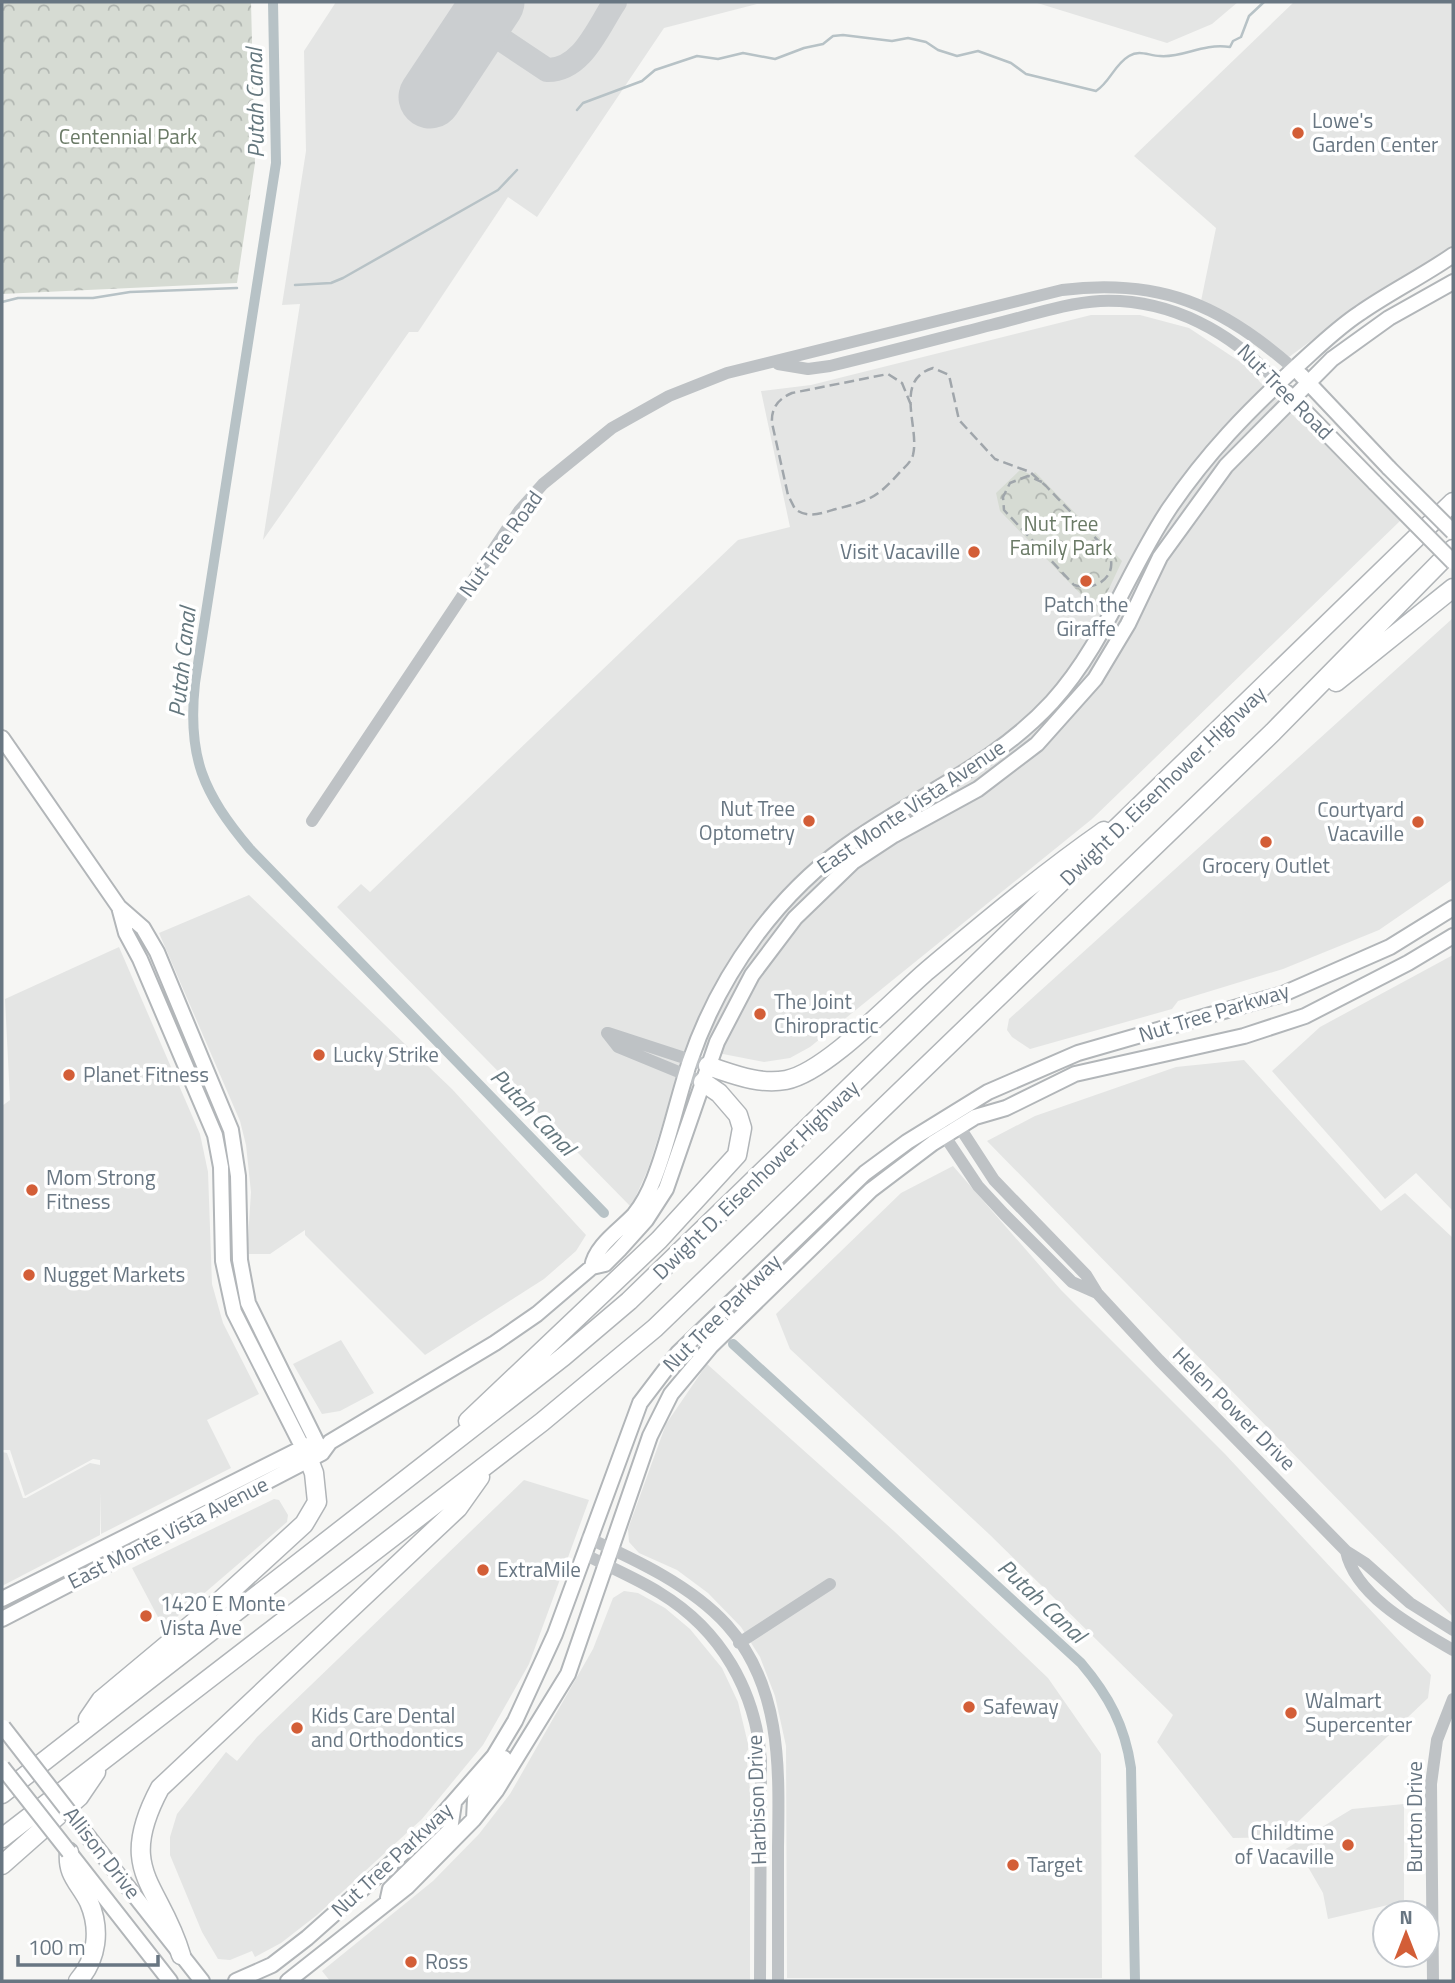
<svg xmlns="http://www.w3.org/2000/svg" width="1455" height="1983" viewBox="0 0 1455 1983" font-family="'Titillium Web',sans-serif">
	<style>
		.built { fill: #e4e5e4 }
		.park { fill: url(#park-crowns) }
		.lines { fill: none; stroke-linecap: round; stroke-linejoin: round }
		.stream { stroke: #b7c2c6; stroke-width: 2.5 }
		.canal { stroke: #b7c2c6; stroke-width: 10 }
		.taxiway { stroke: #cbced0; stroke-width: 24 }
		.runway { stroke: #cbced0; stroke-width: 63 }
		.major-casing { stroke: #b2b6b9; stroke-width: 18 }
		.highway-casing { stroke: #b1b5b8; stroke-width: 21 }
		.minor { stroke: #bec2c5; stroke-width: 12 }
		.major { stroke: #fff; stroke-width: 14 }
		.highway { stroke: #fff; stroke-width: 18 }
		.rail { stroke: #a0a6ab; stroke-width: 2.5; stroke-dasharray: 10 5; stroke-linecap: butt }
		.major-bridge-casing { stroke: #b2b6b9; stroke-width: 18; stroke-linecap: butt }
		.major-bridge { stroke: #fff; stroke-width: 14 }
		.poi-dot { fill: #d35e37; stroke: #fff; stroke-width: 2.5 }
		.labels { text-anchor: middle; stroke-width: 7; stroke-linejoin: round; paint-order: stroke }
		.poi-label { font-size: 21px; fill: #687682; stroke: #fff; text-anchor: start }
		.park-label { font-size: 21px; fill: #6a7a66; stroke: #fff }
		.street-label { font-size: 21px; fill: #687682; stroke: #fff }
		.water-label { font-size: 23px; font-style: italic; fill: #64777e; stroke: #fff }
	</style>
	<defs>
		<pattern id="park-crowns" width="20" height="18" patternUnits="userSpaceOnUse" patternTransform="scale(1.75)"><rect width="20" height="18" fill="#d6dbd3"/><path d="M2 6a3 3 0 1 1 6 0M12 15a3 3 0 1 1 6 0" fill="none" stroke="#b1b6b1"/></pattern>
	</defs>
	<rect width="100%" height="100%" fill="#f6f6f4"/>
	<!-- built -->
	<path class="built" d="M336,2H912L757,4L664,28L537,217L508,197L418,332H409L263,540L300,304L282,305L306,151L304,51Z
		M1034,2H1238L1212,24L1167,43Z
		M1294,2H1453V252L1376,293L1289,357L1200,306L1216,228L1134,156Z
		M1091,315H1140L1189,328L1254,371L1259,381L1301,423L1313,430L1400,521L1092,819L810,1047L790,1058L764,1062L687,1047L648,1169L631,1207L337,907L361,884L370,892L738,540L790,527L761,391L811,385Z
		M1453,618V879L1379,930L1283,969L1178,1001L1172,1009L1030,1049L1012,1037L1007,1030L1009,1019Z
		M249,895L452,1089L586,1235L576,1251L544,1279L425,1355L305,1235V1230L270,1254H247L251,1192L246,1145L240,1121L159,933Z
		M119,947L200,1134L208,1172L212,1284L223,1323L259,1394L207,1420L231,1468L101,1534L100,1492V1535L2,1586V1452L7,1453L23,1498H26L90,1463L100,1465V1460L93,1459L25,1496L10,1450H2V1106L10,1100L5,999Z
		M1453,955V1211L1416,1173L1385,1199L1272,1071L1320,1027Z
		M1244,1060L1381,1211L1405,1193L1453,1238V1617L987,1141L1035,1116L1176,1067Z
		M953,1166L1061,1290L1225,1454L1431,1675L1428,1698L1282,1837L1233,1838L1157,1742L1173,1715L989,1534L790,1349L776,1314L901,1193Z
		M341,1340L374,1393L340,1411L322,1414L293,1364Z
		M707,1364L895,1532L1048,1678L1101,1754L1102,1978H787L786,1746L775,1696L760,1657L741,1627L708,1593L677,1570L639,1553L629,1542L628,1529L666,1424Z
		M524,1480L589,1500L529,1664L483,1745L422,1819L317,1915L281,1943L255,1957L252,1951L230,1960L218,1959L202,1932L170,1855V1837L177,1814L226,1752L237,1761L257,1737Z
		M274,1499L279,1500L288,1515L287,1522L172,1621L159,1619L132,1568Z
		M624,1591L638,1593L665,1608L690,1629L722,1668L738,1702L749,1748L746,1753L750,1790V1981H330L322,1971L433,1881L479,1834L510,1794L593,1649L613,1598Z
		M1404,1804V1905H1388L1328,1919L1323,1893L1304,1860L1279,1853L1352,1809Z"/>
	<!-- park -->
	<path class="park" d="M2,2H251L255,163L237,283L2,294Z
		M1020,470L1032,475L1035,472L1122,561L1098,612L1000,511L996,493Z"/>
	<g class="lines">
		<!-- stream -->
		<path class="stream" d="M577,110L583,103L642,81L655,70L697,56L718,59L743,53L775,59L804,48L823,44L833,36L843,35L892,41L908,38L926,42L938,50L957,56L978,51L1011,63L1026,74L1096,91C1110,82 1114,65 1129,56C1140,49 1149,56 1160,56C1184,58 1201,43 1230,47L1233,41L1241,37L1249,16L1264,2
			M295,285L331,283L343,278L498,190L517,170
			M2,302L18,298H93L130,292L237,288"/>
		<!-- canal -->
		<path class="canal" d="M273,2L276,163L195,683C187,757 203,793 250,849L604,1213
			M733,1344L1081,1663C1109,1696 1125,1726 1131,1768L1135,1981"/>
		<!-- taxiway -->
		<path class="taxiway" d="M478,24L547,70C582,71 598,27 615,2"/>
		<!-- runway -->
		<path class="runway" d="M430,97L493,2"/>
		<defs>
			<path id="major" d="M1301,375L1389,468
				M1286,392L1375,483
				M2,738L119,907L143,928L157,952L231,1130L238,1176L240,1260L248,1303L322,1453
				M119,907L126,933L140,959L215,1135L221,1167L223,1261L234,1312L309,1460
				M592,1267C595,1246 620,1230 634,1215C643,1204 649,1192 654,1179C669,1141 677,1100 690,1061C720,973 779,891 856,839C923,793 996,763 1052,702C1104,645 1127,572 1169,509C1207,453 1247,412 1297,366C1317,348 1337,328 1360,313C1390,292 1423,276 1453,255
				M2,1599L308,1445
				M2,1619L322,1453L330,1442L495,1343L537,1314L592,1267L605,1264L619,1250L646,1220L666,1189L717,1042L752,975L795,918L853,862L894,835L978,789L1037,744L1095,679L1128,624L1160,557L1226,466L1332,359L1389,318L1453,282
				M474,1819L475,1799L504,1758
				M90,1839L202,1981
				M69,1852L170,1981
				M388,1898L390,1889L450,1830L454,1803
				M236,1981L272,1965L307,1938L430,1829L494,1756L515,1721L555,1634L640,1403L678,1353L865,1173L907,1142L988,1092L1078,1053L1283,994L1390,947L1453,908
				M288,1981L407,1887L474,1819L496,1791L568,1674L650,1436L671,1394L711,1346L871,1190L933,1143L975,1117L1006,1108L1075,1074L1244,1036L1305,1016L1408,963L1453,936"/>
			<path id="highway" d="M1336,682L1453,588
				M708,1066C733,1074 758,1085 786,1080C827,1072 895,998 928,970C984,923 1045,872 1104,831
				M468,1421L659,1240L737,1155L742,1128L738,1115L719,1093L703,1082
				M88,1719L101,1700L222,1599L304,1524L317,1502L314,1473L309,1460
				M2,1794L563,1357L629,1301L1453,502
				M2,1838L542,1422L655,1328L1273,732L1453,549
				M69,1852C67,1876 79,1882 89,1902C101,1930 97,1959 78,1981
				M2,1865L79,1797L96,1772
				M181,1955C160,1883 115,1872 160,1788L458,1508L480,1477"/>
		</defs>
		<!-- major casing -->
		<use href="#major" class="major-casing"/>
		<!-- highway casing -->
		<use href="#highway" class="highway-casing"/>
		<!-- minor -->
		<path class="minor" d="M778,364L808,369L830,366C884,353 937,339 991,325C1026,317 1064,303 1100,301C1171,298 1233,333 1278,383
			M312,821L519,511L543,484L612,428L669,396L727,373L1062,290C1160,278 1222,305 1294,369
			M607,1033L618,1047L703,1082
			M608,1033L700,1063
			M955,1120L994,1180L1086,1275L1097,1293L1159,1360L1346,1551L1365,1563L1410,1603L1453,1630
			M940,1129L978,1186L1004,1214L1072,1282L1097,1293
			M588,1538C636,1560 692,1586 727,1625C783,1688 779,1771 778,1848C778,1893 778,1937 778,1981
			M1346,1551C1355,1596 1415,1628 1453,1650
			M584,1554C609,1567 636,1578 660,1593C721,1630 756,1691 761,1761L760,1981
			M739,1643L830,1584
			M1433,1981L1431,1784L1437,1740L1453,1699"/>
		<!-- major -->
		<use href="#major" class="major"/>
		<!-- highway -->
		<use href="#highway" class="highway"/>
		<!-- rail -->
		<path class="rail" d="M911,405L902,383L888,374L792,393C778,399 771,408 772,423L788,495L795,509C808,519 822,513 836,509C869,501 878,497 900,472C905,467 911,462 913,455C920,427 893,380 933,368L949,375L959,420L995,459L1030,472L1046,486L1107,550C1121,573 1098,593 1074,585L1004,510L1003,497L1010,483L1028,476L1042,482"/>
		<defs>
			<path id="major-bridge" d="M1389,468L1453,532
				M1375,483L1453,562
				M3,1727L90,1839
				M2,1767L69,1852"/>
		</defs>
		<!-- major-bridge casing -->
		<use href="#major-bridge" class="major-bridge-casing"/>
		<!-- major-bridge -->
		<use href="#major-bridge" class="major-bridge"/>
	</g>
	<!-- markers -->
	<g class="poi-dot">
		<circle cx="1298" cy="133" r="7"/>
		<circle cx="974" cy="552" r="7"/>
		<circle cx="1086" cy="581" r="7"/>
		<circle cx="809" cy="821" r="7"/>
		<circle cx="1418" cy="822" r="7"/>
		<circle cx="1266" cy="842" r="7"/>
		<circle cx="760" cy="1014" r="7"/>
		<circle cx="319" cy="1055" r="7"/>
		<circle cx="69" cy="1075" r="7"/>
		<circle cx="32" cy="1190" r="7"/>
		<circle cx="29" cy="1275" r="7"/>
		<circle cx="483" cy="1570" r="7"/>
		<circle cx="146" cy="1616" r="7"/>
		<circle cx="969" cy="1707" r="7"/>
		<circle cx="1291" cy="1713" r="7"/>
		<circle cx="297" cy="1728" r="7"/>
		<circle cx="1348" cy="1845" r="7"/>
		<circle cx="1013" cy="1865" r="7"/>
		<circle cx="411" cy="1962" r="7"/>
	</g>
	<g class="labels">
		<!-- poi labels -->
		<g class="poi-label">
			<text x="1312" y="128">Lowe's<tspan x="1312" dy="24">Garden Center</tspan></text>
			<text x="960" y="559" text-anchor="end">Visit Vacaville</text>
			<text x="1086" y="612" text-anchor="middle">Patch the<tspan x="1086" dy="24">Giraffe</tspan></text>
			<text x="795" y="816" text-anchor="end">Nut Tree<tspan x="795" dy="24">Optometry</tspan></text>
			<text x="1404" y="817" text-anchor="end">Courtyard<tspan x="1404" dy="24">Vacaville</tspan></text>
			<text x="1266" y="873" text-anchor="middle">Grocery Outlet</text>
			<text x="774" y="1009">The Joint<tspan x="774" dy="24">Chiropractic</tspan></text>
			<text x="333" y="1062">Lucky Strike</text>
			<text x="83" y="1082">Planet Fitness</text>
			<text x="46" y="1185">Mom Strong<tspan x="46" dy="24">Fitness</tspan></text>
			<text x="43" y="1282">Nugget Markets</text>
			<text x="497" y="1577">ExtraMile</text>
			<text x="160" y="1611">1420 E Monte<tspan x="160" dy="24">Vista Ave</tspan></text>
			<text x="1305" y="1708">Walmart<tspan x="1305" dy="24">Supercenter</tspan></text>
			<text x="983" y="1714">Safeway</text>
			<text x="311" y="1723">Kids Care Dental<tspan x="311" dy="24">and Orthodontics</tspan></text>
			<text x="1334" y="1840" text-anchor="end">Childtime<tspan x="1334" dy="24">of Vacaville</tspan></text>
			<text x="1027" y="1872">Target</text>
			<text x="425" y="1969">Ross</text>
		</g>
		<!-- park labels -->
		<g class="park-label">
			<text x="128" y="144">Centennial Park</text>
			<text x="1061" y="531">Nut Tree<tspan x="1061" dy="24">Family Park</tspan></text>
		</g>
		<!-- street labels -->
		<g class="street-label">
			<text transform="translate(1285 392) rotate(45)" y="7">Nut Tree Road</text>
			<text transform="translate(501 544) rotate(-54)" y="7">Nut Tree Road</text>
			<text transform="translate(1163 786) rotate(-44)" y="7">Dwight D. Eisenhower Highway</text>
			<text transform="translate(911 807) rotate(-34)" y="7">East Monte Vista Avenue</text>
			<text transform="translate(1214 1013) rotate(-17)" y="7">Nut Tree Parkway</text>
			<text transform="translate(756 1180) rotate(-44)" y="7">Dwight D. Eisenhower Highway</text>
			<text transform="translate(722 1313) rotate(-45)" y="7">Nut Tree Parkway</text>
			<text transform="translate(1234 1409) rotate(45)" y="7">Helen Power Drive</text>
			<text transform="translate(168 1533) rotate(-27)" y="7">East Monte Vista Avenue</text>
			<text transform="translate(757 1800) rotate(-92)" y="7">Harbison Drive</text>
			<text transform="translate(1415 1817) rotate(-90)" y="7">Burton Drive</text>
			<text transform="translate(102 1853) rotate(52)" y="7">Allison Drive</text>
			<text transform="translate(392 1860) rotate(-43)" y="7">Nut Tree Parkway</text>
		</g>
		<!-- water labels -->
		<g class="water-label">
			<text transform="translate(255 103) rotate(-91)" y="8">Putah Canal</text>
			<text transform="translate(182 662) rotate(-84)" y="8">Putah Canal</text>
			<text transform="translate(533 1112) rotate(46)" y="8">Putah Canal</text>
			<text transform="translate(1042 1601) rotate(43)" y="8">Putah Canal</text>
		</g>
	</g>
	<!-- border -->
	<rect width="1455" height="1983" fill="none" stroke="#687682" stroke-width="7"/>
	<!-- north arrow -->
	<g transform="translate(1406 1934)"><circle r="33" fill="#ffffff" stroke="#c3c8cd" stroke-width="2"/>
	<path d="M0-5L12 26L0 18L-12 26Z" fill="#d35e37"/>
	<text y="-10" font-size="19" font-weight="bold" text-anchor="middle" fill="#687682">N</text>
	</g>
	<!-- scale -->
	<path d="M18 1955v10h140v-10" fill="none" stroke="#687682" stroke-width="3.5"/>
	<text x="28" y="1955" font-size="21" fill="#687682" stroke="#ffffff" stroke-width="5" paint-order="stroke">100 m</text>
</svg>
